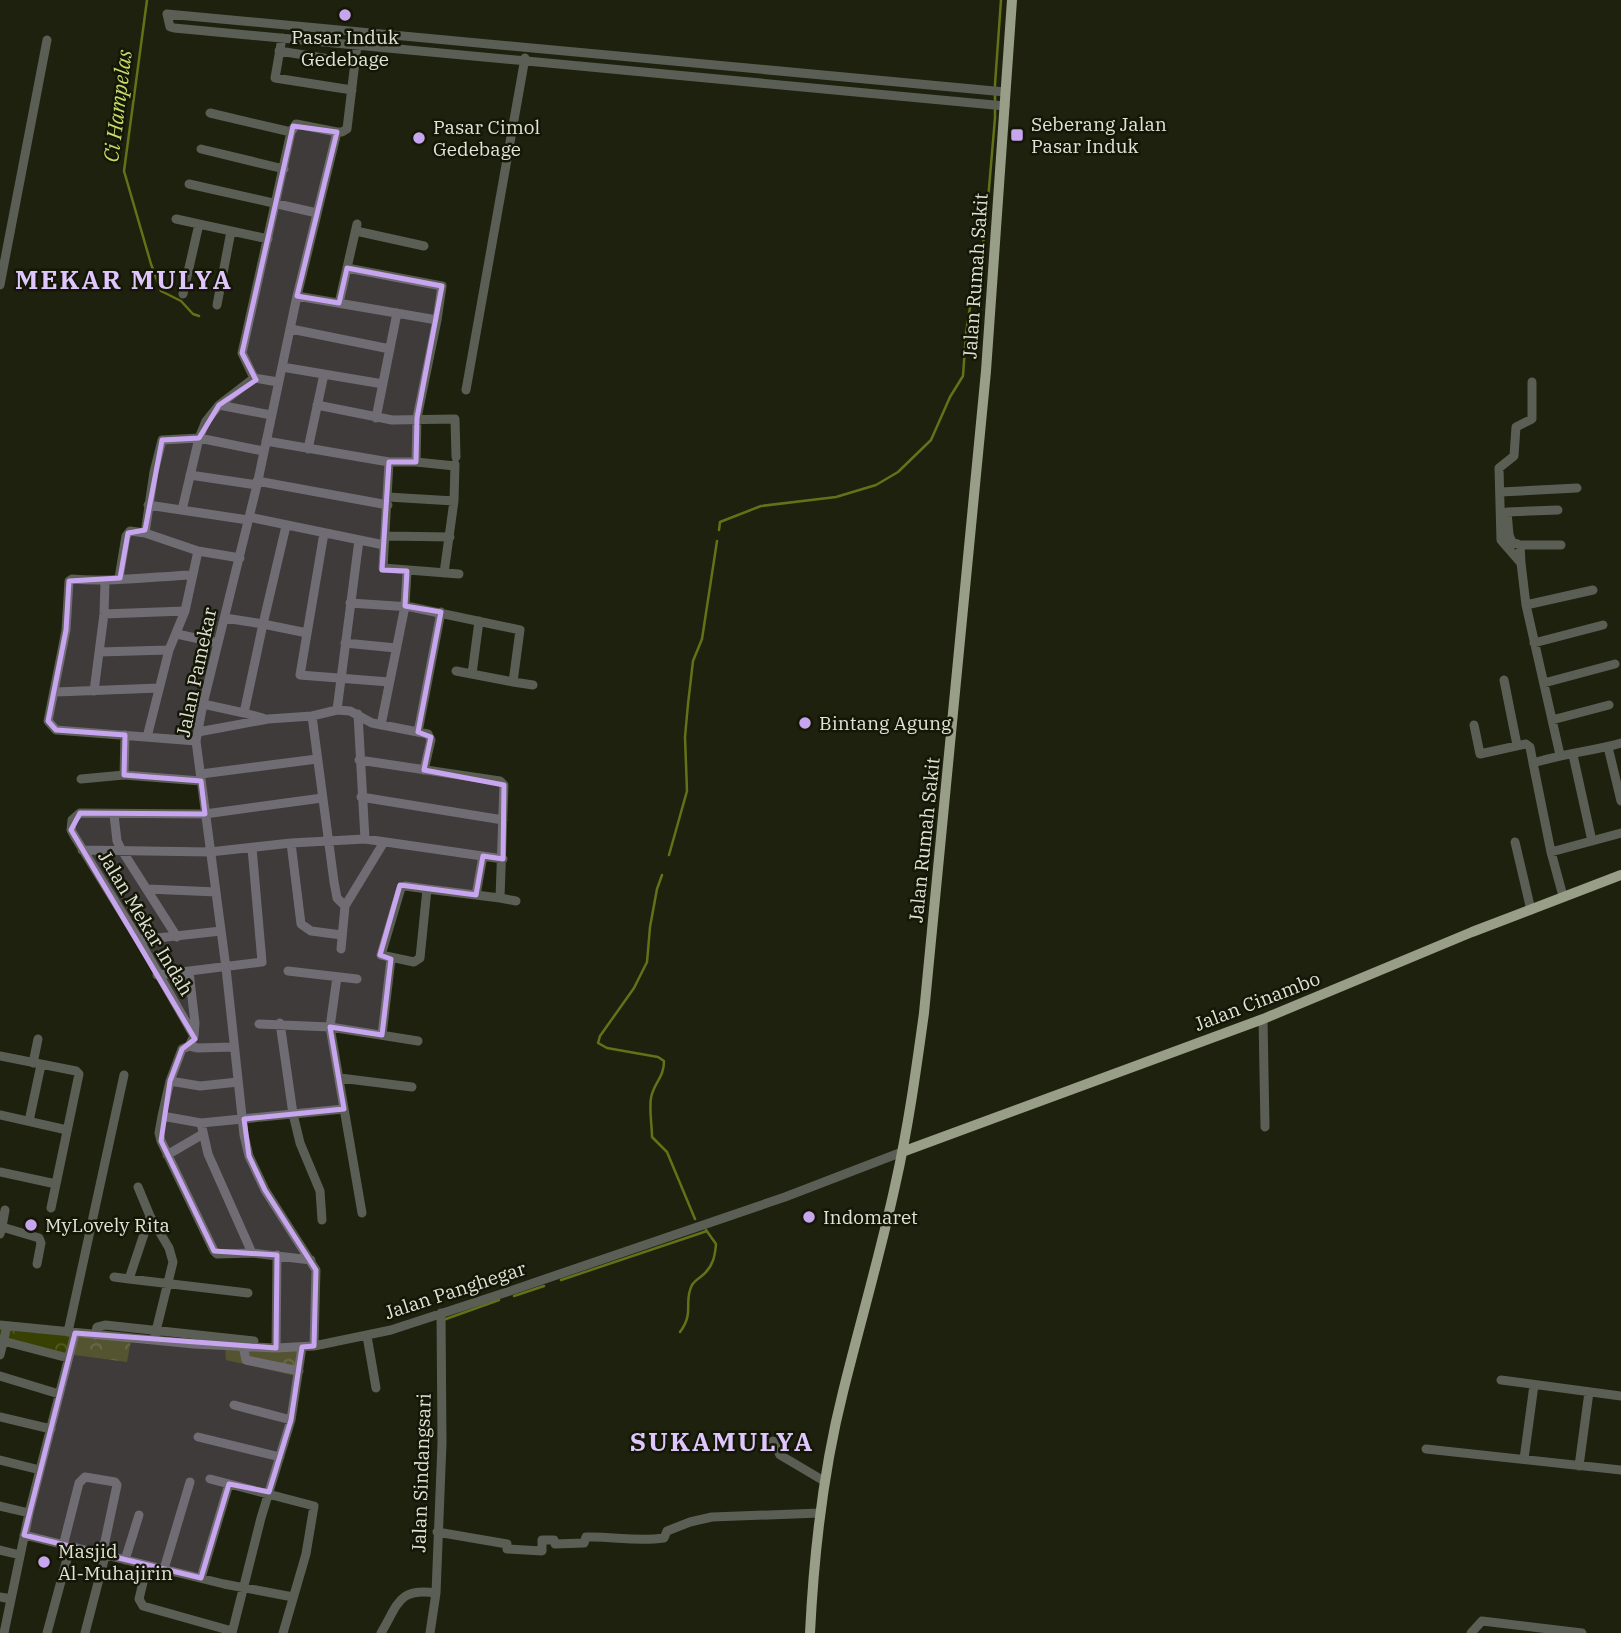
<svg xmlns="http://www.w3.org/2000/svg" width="1621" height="1633" viewBox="0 0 1621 1633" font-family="'IBM Plex Serif',serif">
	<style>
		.park { fill: url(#park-crowns) }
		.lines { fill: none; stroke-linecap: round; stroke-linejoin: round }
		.stream { stroke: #647118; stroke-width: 2.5 }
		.minor { stroke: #5b5e54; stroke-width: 9 }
		.major { stroke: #999e89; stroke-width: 10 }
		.marked { fill: #c8a6ef; fill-opacity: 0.2; stroke: #c8a6ef; stroke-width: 5; stroke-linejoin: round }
		.poi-dot { fill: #c8a6ef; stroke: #141705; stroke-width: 2.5 }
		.labels { text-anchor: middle; stroke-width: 5; stroke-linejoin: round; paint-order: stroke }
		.poi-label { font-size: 19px; fill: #e0e3d7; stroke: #141705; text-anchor: start }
		.street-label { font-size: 19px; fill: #e0e3d7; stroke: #141705 }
		.water-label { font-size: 21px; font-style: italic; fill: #c7dc6b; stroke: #141705 }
		.district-label { font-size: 26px; font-weight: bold; letter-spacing: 2px; fill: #dfc6fd; stroke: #141705 }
	</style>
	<defs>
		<pattern id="park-crowns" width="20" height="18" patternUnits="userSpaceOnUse" patternTransform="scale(1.75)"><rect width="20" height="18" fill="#384101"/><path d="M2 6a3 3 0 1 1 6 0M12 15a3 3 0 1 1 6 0" fill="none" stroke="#545c25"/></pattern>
	</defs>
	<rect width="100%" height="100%" fill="#1d210d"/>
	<!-- park -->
	<path class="park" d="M0,1324L132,1335L127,1362L0,1345Z
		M225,1346L300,1347L296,1376L226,1360Z"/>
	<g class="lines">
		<!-- stream -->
		<path class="stream" d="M147,0L124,171L151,264L161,291L181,301L193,314L199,316
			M719,530L720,522L761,506L836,497L876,485L898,472L931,440L950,397L963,376L966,333L973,288L980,265L986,223L995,118V84L1001,0
			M669,855L687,791L685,737L688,704L693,661L702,639L717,541
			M662,875L657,889L650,927L647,962L634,988L600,1036L598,1043L607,1048L658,1057L664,1061C664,1078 654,1082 651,1098C649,1110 652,1125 652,1137L667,1152L695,1219
			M561,1280L707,1231
			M514,1296L544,1286
			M443,1320L499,1300
			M680,1332C695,1312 683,1302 692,1285C695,1280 700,1278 704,1274C713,1266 715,1256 716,1244L706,1230"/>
		<!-- minor -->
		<path class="minor" d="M282,38L275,78L352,90
			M279,51L355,63
			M1005,106L174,28L170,27L167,14L1005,92
			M210,113L291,132
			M201,149L284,169
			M189,184L317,213
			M176,219L268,239
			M356,231L424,246
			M347,268L442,286L437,320L417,418L416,462
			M0,285L47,40
			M183,294L199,224
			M297,296L437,320
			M339,303L357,224
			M217,305L231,231
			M291,329L390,349
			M282,367L383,384
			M254,378L242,353L291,132L296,124L337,132
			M254,378L278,382
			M1532,382V419L1516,427L1514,456L1499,468L1501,540L1521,563L1526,605L1560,755
			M466,390L525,58
			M219,405L271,415
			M317,405L392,420L455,419L456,457
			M376,418L397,313
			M266,441L389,462H416L455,466
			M308,449L324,374
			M389,462L383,568L459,574
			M190,475L257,485
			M257,481L388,505
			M1501,492L1577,488
			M388,497L454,501
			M148,505L248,520
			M182,510L199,438L263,451
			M249,517L384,545
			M286,526L263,624L307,633
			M145,533L154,472L162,440L199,438L206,421L219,405L254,378
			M324,533L300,675L389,682
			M386,536L450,537
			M1520,545L1512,542L1509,535L1507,512L1558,510
			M1521,563L1520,545H1561
			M444,573L454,501L455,464
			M191,575C151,577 111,582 72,579L69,581L66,630L48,721L56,730L196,741
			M119,578L126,536L130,531L145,533L198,551L240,558
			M350,603L411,607L520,630L513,682L456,671
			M1526,605L1593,590
			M104,614L185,611
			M225,618L263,624L244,713L263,718
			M177,634L218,643
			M345,643L396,648
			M1534,643L1603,625
			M99,652L169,650
			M472,674L479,621
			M1504,680L1517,745
			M513,682L533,685
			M1544,683L1615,664
			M94,691L104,614L105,582
			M56,692L159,688
			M203,704L244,713
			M337,710L350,711L372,723L428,734L431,740L424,770
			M358,714L365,839
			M312,716L334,882L337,898L345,906
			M1552,720L1609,705
			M381,725L405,606L407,571
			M1474,725L1480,754L1526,744L1530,747L1533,763
			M198,732L268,719L312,716L337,710L359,540
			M418,732L441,612
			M125,735L124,775L201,781
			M147,737L169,650L185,611L198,551
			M1608,747L1621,801
			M1573,755L1592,841
			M359,760L500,781L504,785L500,898L427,889L420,958L414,962L381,955L401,888L405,886L427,889
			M201,774L317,759
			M81,779L124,775
			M361,797L503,820
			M114,815L117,841L121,849L177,937
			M1515,842L1531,910
			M291,843L301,924L311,931L342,935
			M82,850L210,852L291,843L365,839L503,859
			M1551,852L1621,833
			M148,889L216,892
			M476,895L483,856
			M1563,896L1551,852L1533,763C1562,754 1592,751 1621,743
			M500,898L516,901
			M139,940L221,931
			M341,949L345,906L384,842
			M288,971L357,979
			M189,972L195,1023L194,1036
			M157,975L262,962L252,848
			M337,977L330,1027L362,1213
			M1263,1019L1265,1127
			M280,1023L293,1114L300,1143L320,1191L322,1220
			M259,1024L330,1027L418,1041
			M382,1035L391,959
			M189,1046L198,1048L234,1047
			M0,1056L76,1071L79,1074L51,1208
			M33,1063L38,1039
			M340,1078L412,1087
			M170,1081L200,1086L238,1082
			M0,1115L67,1130
			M162,1116L170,1081L182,1049L189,1046L194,1036L139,940L75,837L71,830L72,820L80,813L205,814L322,798
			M29,1121L41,1065
			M201,1123L208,1154L252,1253
			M167,1155L203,1134
			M0,1172L56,1184
			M138,1187L150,1216L169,1248L173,1262L155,1335
			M150,1216L129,1279L248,1293
			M2,1227L5,1210
			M0,1234L2,1227L39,1238L41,1243L37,1264
			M311,1260L252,1253L217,1254L214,1251L161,1141L159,1133L162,1116L201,1123L344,1109
			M114,1277L129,1279
			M0,1325L194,1344L276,1348L314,1346L391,1330L507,1292L785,1197L902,1152
			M68,1332L124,1075
			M95,1335L97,1327L105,1325L254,1341
			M367,1336L376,1388
			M3,1341L68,1358
			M243,1346L246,1360L299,1371
			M314,1346L316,1270L265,1190L249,1156L244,1135L226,968L196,741L203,704L257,485L297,296L337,132H342L347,129L357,45L356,41
			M276,1348L277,1255
			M0,1355L7,1326
			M0,1376L59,1394
			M1501,1380L1621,1396
			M234,1405L291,1420
			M0,1417L51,1429
			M198,1437L280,1457
			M773,1441L780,1455L824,1481
			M1426,1449L1621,1470
			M1524,1459L1534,1385
			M0,1460L40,1470
			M1579,1466L1589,1392
			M210,1479L314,1506L306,1554L283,1633
			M0,1506L29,1513
			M437,1532L507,1544V1549L542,1551V1540H554L555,1544L584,1543L586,1537C613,1536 635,1542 664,1538L667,1531L690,1522L712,1517L820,1513
			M24,1535L224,1584L293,1597
			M63,1546L79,1483L85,1477L115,1482L117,1485L104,1546
			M0,1550L20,1555
			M125,1560L139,1515
			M147,1566L139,1599L143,1606L232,1631
			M164,1569L190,1482
			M201,1578L229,1484
			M0,1597L11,1599
			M4,1633L29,1513L75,1333
			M47,1633L70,1548
			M85,1633L105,1556
			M232,1633L261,1518L291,1420L302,1347
			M381,1633C398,1605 398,1587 436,1593
			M430,1633L436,1593L442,1443L441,1313
			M1471,1633L1482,1621L1582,1633"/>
		<!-- major -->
		<path class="major" d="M902,1152L1263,1019L1472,932L1621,875
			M810,1633C814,1552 823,1471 843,1392C860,1323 880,1255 895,1186C908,1129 916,1071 924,1013L986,371L1012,0"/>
	</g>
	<!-- marked area -->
	<path class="marked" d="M293,126L337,132L297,296L339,303L347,268L442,286L417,418L416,462H389L382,570L407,571L405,606L441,612L418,732L431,737L424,770L504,785L503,859L483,856L476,895L400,885L380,955L391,959L382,1035L330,1027L344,1109L244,1119L249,1156L265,1190L316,1270L314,1346L302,1347L291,1420L269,1492L229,1484L201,1578L24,1535L75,1333L276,1348L277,1255L214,1251L161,1141L170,1081L182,1049L195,1039L71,830L80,813L205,814L201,781L124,775L125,735L56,730L48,721L66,630L69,581L120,578L128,533L145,530L162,440L199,438L219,405L256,380L242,353Z"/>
	<!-- markers -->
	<g class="poi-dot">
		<circle cx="345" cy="15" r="7"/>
		<rect x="1010" y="128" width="14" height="14" rx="3.5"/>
		<circle cx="419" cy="138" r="7"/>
		<circle cx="805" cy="723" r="7"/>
		<circle cx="809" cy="1217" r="7"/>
		<circle cx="31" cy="1225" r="7"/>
		<circle cx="44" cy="1562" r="7"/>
	</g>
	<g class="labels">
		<!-- poi labels -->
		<g class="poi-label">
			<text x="345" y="44" text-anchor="middle">Pasar Induk<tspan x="345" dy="22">Gedebage</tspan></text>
			<text x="1031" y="131">Seberang Jalan<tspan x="1031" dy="22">Pasar Induk</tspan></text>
			<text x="433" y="134">Pasar Cimol<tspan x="433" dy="22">Gedebage</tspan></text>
			<text x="819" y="730">Bintang Agung</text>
			<text x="823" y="1224">Indomaret</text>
			<text x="45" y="1232">MyLovely Rita</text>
			<text x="58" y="1558">Masjid<tspan x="58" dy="22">Al-Muhajirin</tspan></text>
		</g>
		<!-- street labels -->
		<g class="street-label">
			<text transform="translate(975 276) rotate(-86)" y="7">Jalan Rumah Sakit</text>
			<text transform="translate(196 672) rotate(-78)" y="7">Jalan Pamekar</text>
			<text transform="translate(924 840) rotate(-84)" y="7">Jalan Rumah Sakit</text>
			<text transform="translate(146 923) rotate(59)" y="7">Jalan Mekar Indah</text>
			<text transform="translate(1257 1001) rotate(-21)" y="7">Jalan Cinambo</text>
			<text transform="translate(455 1290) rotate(-18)" y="7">Jalan Panghegar</text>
			<text transform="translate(421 1473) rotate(-88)" y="7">Jalan Sindangsari</text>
		</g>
		<!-- water labels -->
		<g class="water-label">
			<text transform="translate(118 106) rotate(-83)" y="7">Ci Hampelas</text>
		</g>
		<!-- district labels -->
		<g class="district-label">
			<text x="124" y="289">MEKAR MULYA</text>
			<text x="722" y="1451">SUKAMULYA</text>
		</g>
	</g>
</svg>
